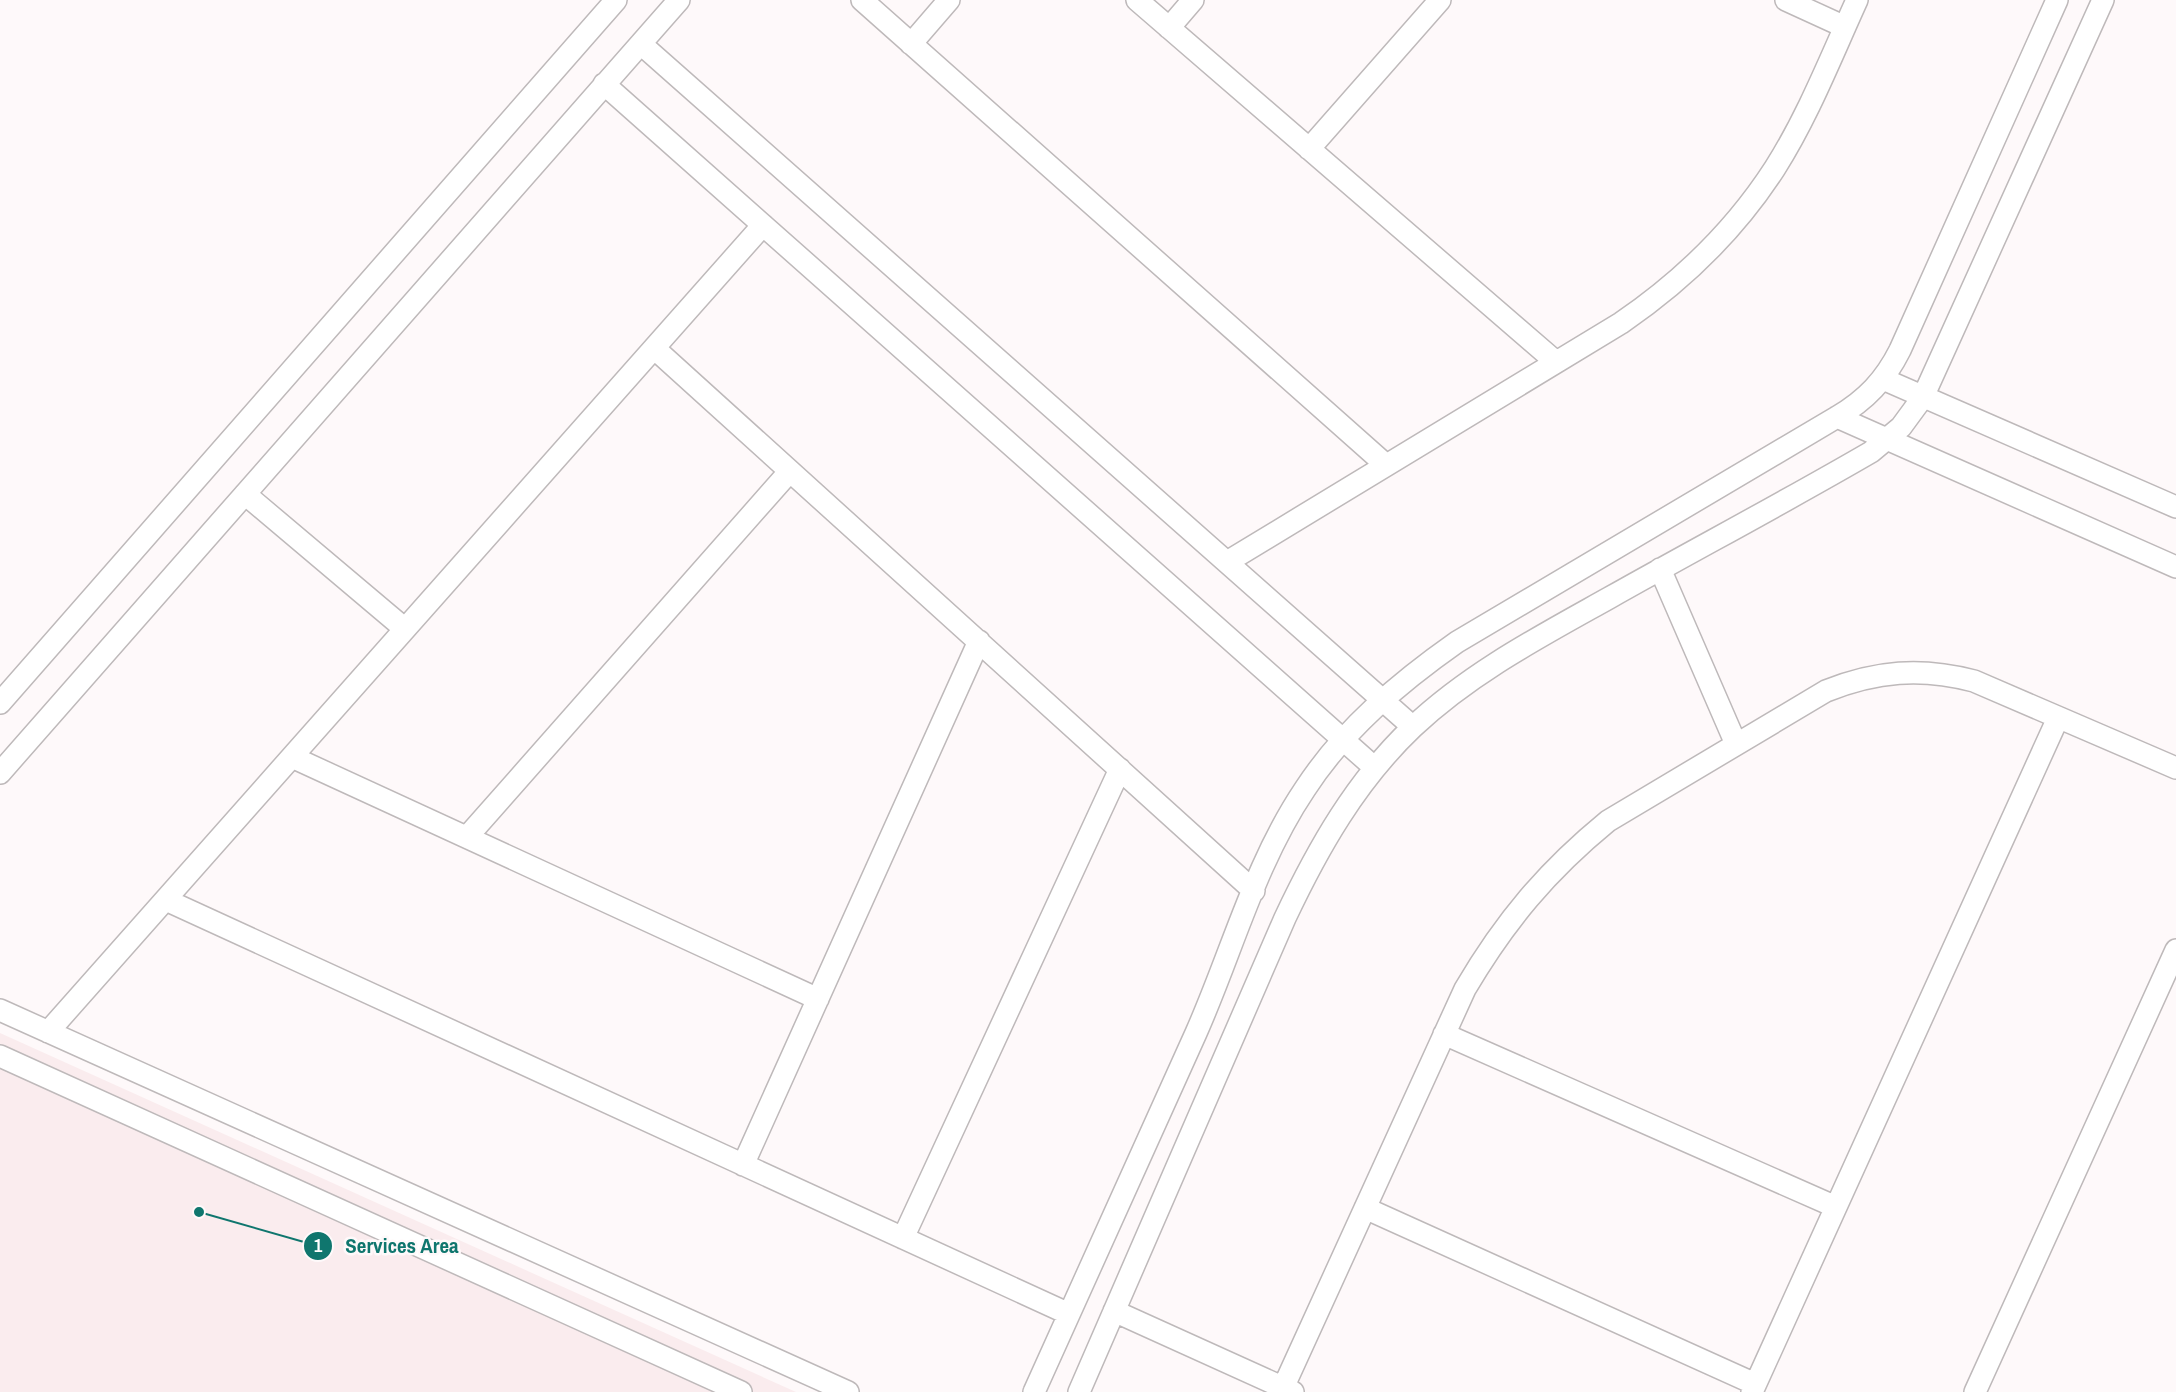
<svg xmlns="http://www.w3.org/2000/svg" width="2176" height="1392" viewBox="0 0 2176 1392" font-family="'Archivo Narrow',sans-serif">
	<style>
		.built { fill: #faecee }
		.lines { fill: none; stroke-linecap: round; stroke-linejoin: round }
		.street-casing { stroke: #beb9ba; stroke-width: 24 }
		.street { stroke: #fff; stroke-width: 21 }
		.leader { fill: none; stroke: #0f766e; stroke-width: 2 }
		.callout-dot { fill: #0f766e; stroke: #fef9fa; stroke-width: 2 }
		.mark-label { font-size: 18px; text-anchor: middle; font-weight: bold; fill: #fff }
		.callout-label { font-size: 21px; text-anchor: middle; font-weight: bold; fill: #0f766e; stroke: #fef9fa; stroke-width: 5; stroke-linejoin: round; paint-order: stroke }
	</style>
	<rect width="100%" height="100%" fill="#fef9fa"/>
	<!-- built -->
	<path class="built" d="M0,1033L796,1392H0Z"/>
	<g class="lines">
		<defs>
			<path id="street" d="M862,0L1386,465
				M1137,0L1556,362
				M1786,0L1845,27
				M1169,28L1193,0
				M641,44L1413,727
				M911,44L949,0
				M604,84L1375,768
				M1309,149L1440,0
				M654,348L1254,891
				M1883,379L2176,507
				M1837,417L2176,567
				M245,494L405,629
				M1227,562L1621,323C1681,282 1735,230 1775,168C1808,116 1831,57 1857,0
				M1660,569L1736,744
				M0,703L616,0
				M292,757L818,999
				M0,773L679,0
				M467,837L790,471
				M166,900L1069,1314
				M0,1010L848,1392
				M48,1032L763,225
				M1444,1034L1836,1207
				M0,1056L741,1392
				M743,1165L979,641
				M1365,1208L1755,1384
				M903,1238L1120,769
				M1114,1311L1293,1392
				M1283,1388L1465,989C1505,921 1547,871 1608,821L1826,691C1876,671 1921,667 1974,681L2176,768
				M1034,1392C1088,1272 1142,1152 1196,1033C1232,952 1255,863 1305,789C1344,729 1400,682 1457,642L1837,417C1866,400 1885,380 1900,350L2057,0
				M1079,1392L1285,918C1318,848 1356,781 1413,727C1470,673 1541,636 1609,598C1696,549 1785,502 1871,452L1901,427L1923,397L2103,0
				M1752,1392L2058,718
				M1975,1392L2176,950"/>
		</defs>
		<!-- street casing -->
		<use href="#street" class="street-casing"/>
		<!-- street -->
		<use href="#street" class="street"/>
	</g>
	<!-- callouts -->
	<path class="leader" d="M199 1212L318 1246"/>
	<g class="callout-dot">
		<circle cx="199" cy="1212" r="6"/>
		<circle cx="318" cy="1246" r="15"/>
	</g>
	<g class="mark-label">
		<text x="318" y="1252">1</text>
	</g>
	<g class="callout-label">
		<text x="402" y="1253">Services Area</text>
	</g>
</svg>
